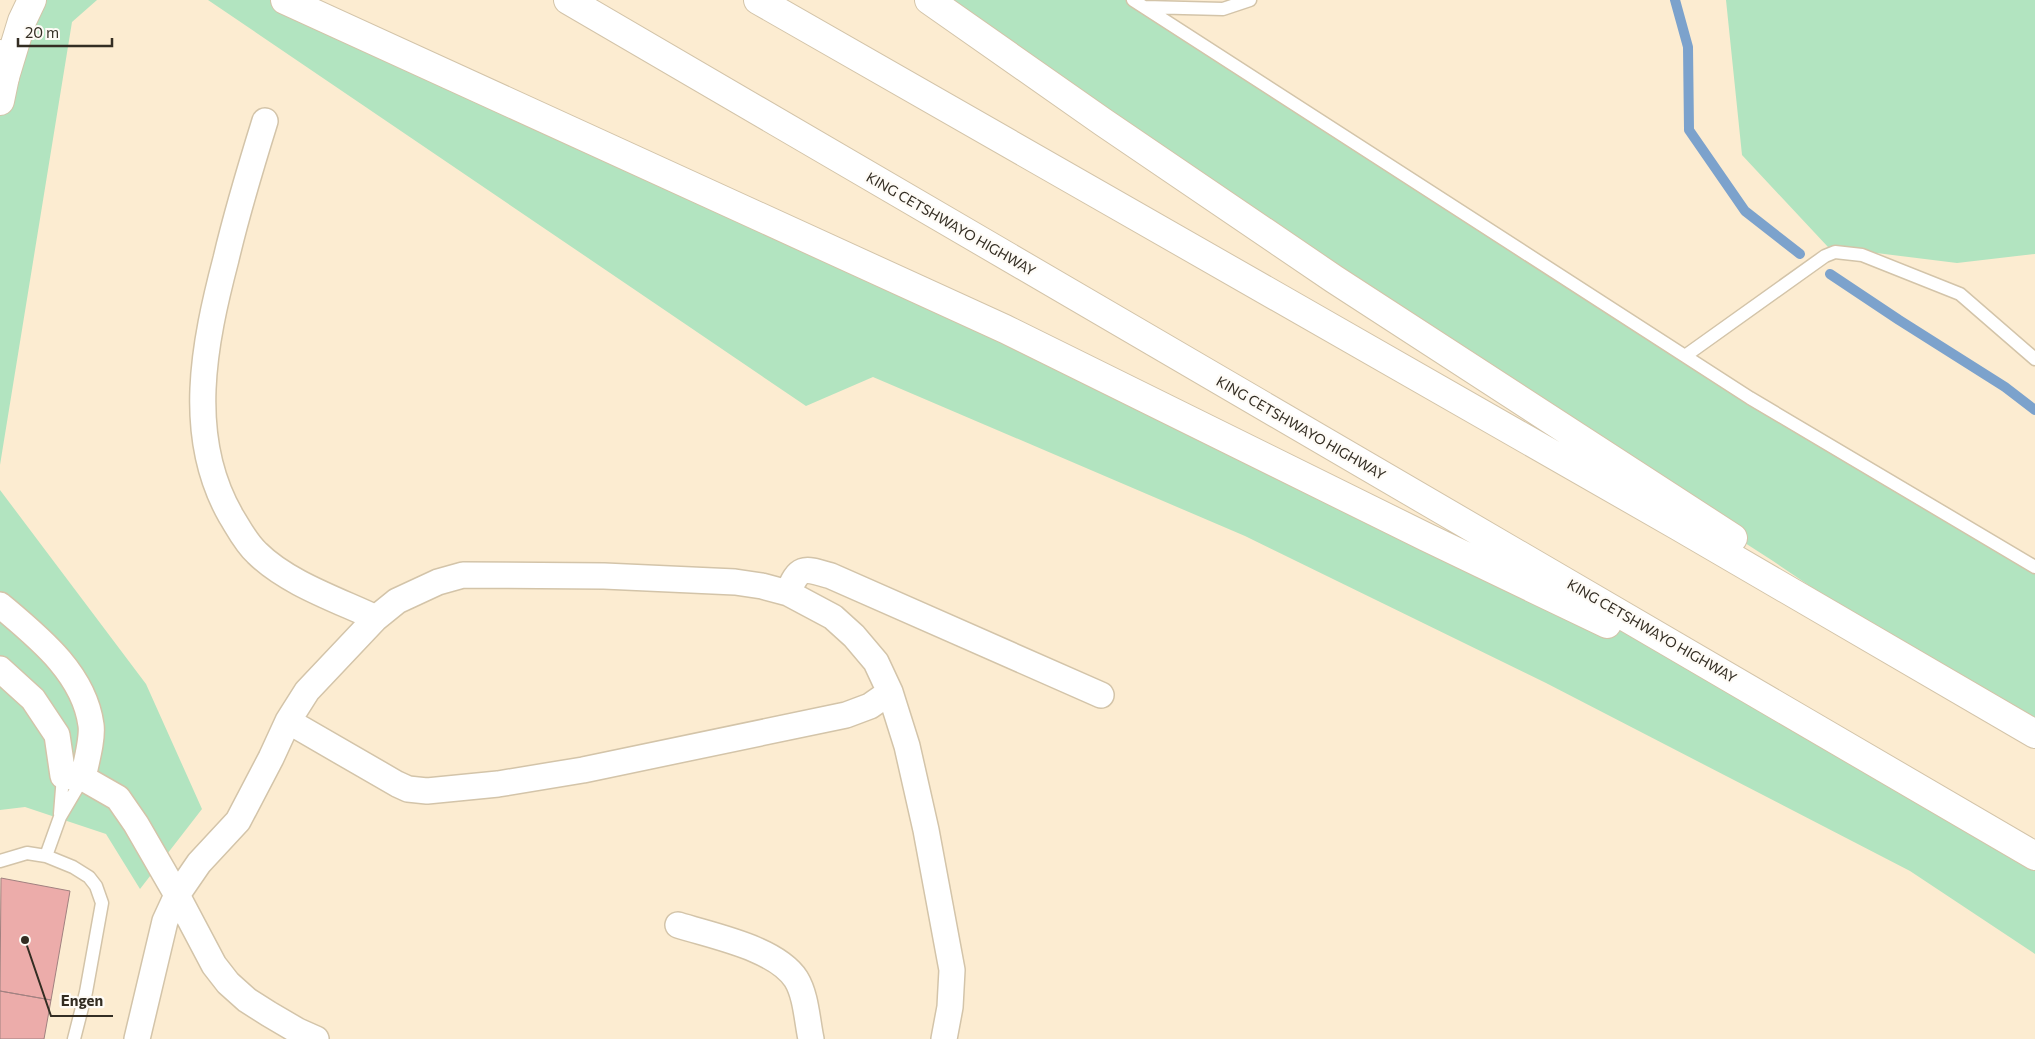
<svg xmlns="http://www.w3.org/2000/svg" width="2035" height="1039" viewBox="0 0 2035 1039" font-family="Commissioner,sans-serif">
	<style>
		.green { fill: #b2e4c0 }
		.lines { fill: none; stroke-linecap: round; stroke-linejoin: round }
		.stream { stroke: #7ca2cc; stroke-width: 10 }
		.building { fill: #ecacaa; stroke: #a18180 }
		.lane-casing { stroke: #d3c4a9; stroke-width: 15 }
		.street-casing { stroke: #d3c4a9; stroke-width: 28 }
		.secondary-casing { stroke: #d3c4a9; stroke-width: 30 }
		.highway-casing { stroke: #d3c4a9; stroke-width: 30 }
		.lane { stroke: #fff; stroke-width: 12 }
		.street { stroke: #fff; stroke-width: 25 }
		.secondary { stroke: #fff; stroke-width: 28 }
		.highway { stroke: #fff; stroke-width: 28 }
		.labels { text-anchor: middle; stroke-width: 4.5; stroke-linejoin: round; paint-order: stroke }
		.street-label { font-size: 14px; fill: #332d23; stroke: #fefbf6 }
		.leader { fill: none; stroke: #332d23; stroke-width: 2 }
		.callout-dot { fill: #332d23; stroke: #fefbf6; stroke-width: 2 }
		.callout-label { font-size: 15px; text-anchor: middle; font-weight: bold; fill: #332d23; stroke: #fefbf6; stroke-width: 4.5; stroke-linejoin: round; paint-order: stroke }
	</style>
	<rect width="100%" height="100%" fill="#fcecd1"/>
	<!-- green -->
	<path class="green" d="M32,0H97L72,22L0,465V101Z
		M208,0H285L1731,677L2035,856V954L1910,871L1546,683L1245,536L873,377L806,406Z
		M933,0H1133L1685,356L2035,567V734L1995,711L1773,561L1546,415Z
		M1726,0H2035V254L1957,263L1828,247L1742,155Z
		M0,490L146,684L202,809L140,889L106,834L25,807L0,810Z"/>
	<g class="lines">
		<!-- stream -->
		<path class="stream" d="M1675,0L1688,47L1689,130L1745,211L1800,254
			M1830,274L1899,320L2005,387L2035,410"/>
	</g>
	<!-- building -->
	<path class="building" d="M1,878L70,891L51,1000L0,991Z
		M0,991L51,1000L44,1039H0Z"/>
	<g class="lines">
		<defs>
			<path id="lane" d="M1133,0L1750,398L2035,567
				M1145,7L1223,9L1250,0
				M1685,356L1825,256L1835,252L1862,255L1960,294L2035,359
				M60,814L63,776
				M46,856L60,817L83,778
				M0,861L27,853L46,856L73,867L89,877L96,886L102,903L86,992L74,1039"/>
			<path id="street" d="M265,121C251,166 237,212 226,259C204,343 185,436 231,516C239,529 246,543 257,553C287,583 338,600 376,618
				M788,593C799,565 804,568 831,576L1101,695
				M0,605C38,637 84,673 91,725C93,738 86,763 83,778
				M0,669L33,699L57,735L63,776L83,778L118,798L136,824L177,895L214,965L228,983L247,1000L269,1014L298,1031L316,1039
				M288,721L397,784L408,789L427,791L498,784L583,770L846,715L870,706L890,692
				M678,925C712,936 776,948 796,979C806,995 807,1020 811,1039
				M137,1039L165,921L177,895L199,863L238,821L271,758L288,721L307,691L376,618L397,601L438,582L463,575L604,576L735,582L762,586L788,593L833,617L854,636L876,662L890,692L907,746L926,830L952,970L950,1007L944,1039"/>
			<path id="secondary" d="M0,54L5,77L0,101"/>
			<path id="highway" d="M285,0L1005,329L1426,537L1607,624
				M568,0L2035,856
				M758,0L1678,526L2035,734
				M929,0L1103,122L1334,279L1733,538
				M5,77L22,21L32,0"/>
		</defs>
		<!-- lane casing -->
		<use href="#lane" class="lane-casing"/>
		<!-- street casing -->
		<use href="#street" class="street-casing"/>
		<!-- secondary casing -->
		<use href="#secondary" class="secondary-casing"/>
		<!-- highway casing -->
		<use href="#highway" class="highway-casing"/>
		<!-- lane -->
		<use href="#lane" class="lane"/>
		<!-- street -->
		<use href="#street" class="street"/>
		<!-- secondary -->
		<use href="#secondary" class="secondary"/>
		<!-- highway -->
		<use href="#highway" class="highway"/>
	</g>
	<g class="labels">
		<!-- street labels -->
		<g class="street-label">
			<text transform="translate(951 224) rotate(30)" y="5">KING CETSHWAYO HIGHWAY</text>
			<text transform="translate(1301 428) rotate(30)" y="5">KING CETSHWAYO HIGHWAY</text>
			<text transform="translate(1652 631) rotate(30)" y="5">KING CETSHWAYO HIGHWAY</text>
		</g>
	</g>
	<!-- callouts -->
	<path class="leader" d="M25 940L51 1016H113"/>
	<circle class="callout-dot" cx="25" cy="940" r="5"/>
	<g class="callout-label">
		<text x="82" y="1006">Engen</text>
	</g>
	<!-- scale -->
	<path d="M18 38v8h94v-8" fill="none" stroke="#332d23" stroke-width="2.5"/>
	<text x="25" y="38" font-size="15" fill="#332d23" stroke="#fefbf6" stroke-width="4" paint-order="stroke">20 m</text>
</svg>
